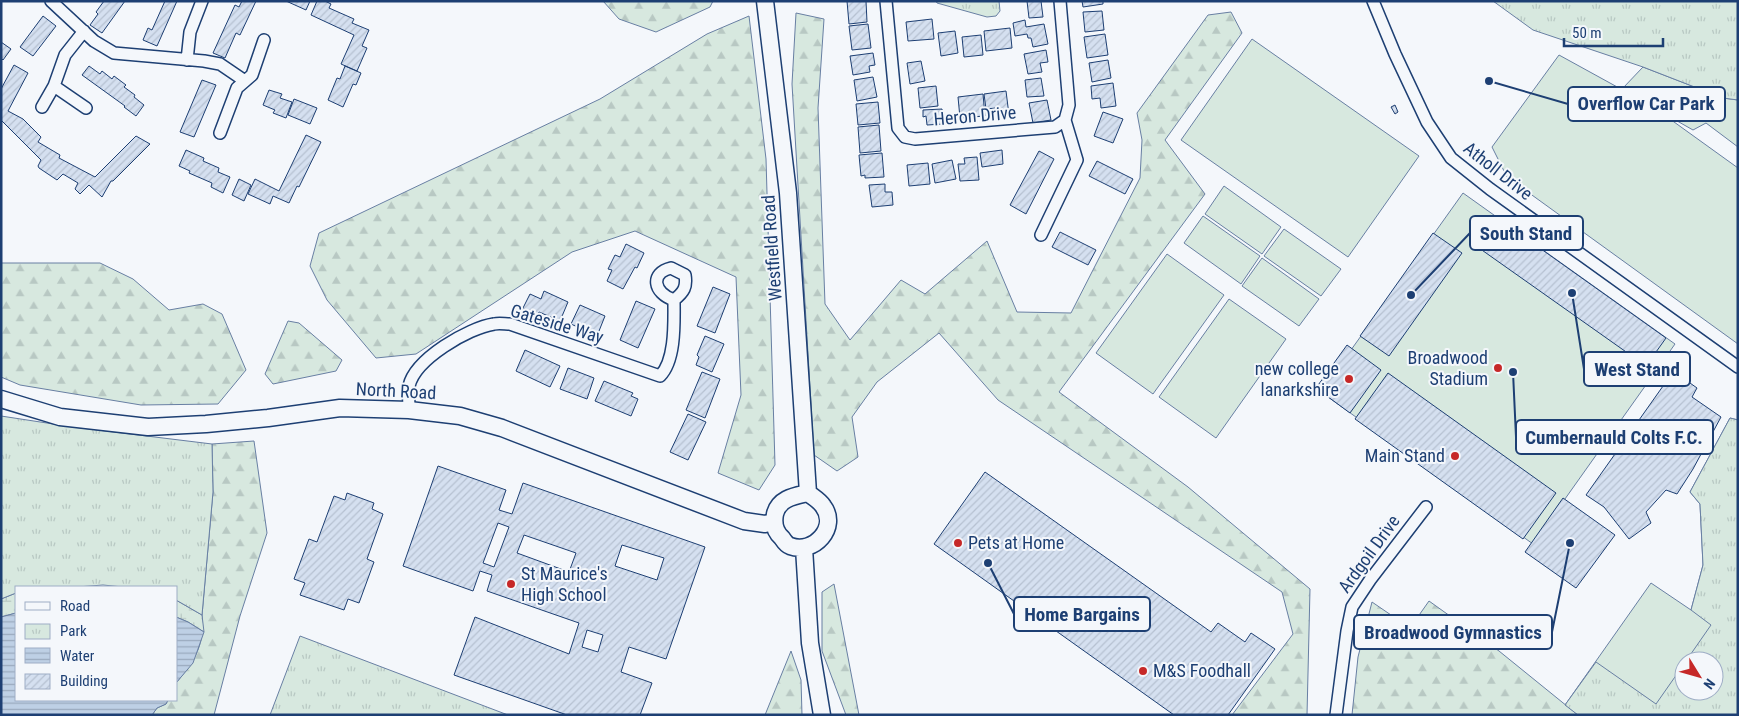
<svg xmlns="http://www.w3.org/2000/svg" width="1739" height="716" viewBox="0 0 1739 716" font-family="'Roboto Condensed',sans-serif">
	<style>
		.green { fill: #d7e8df; stroke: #687fa3; fill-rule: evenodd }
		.forest { fill: url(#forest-firs); stroke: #687fa3 }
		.wetland { fill: url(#wetland-marsh); stroke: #687fa3 }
		.park { fill: url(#park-tufts); stroke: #687fa3 }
		.water { fill: url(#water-rules); stroke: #687fa3 }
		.building { fill: url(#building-hatch); stroke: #1d3f73; fill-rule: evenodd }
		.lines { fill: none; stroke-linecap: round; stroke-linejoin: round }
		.street-casing { stroke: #1d3f73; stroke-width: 14 }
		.secondary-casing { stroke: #1d3f73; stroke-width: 19 }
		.street { stroke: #f4f7fb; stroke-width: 11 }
		.secondary { stroke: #f4f7fb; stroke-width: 16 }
		.poi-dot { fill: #c62828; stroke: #f4f7fb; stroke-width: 2 }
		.labels { text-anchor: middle; stroke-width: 4; stroke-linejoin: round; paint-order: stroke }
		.street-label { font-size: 18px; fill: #1d3f73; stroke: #f4f7fb }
		.poi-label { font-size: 18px; fill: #1d3f73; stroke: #f4f7fb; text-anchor: end }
		.leader { fill: none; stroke: #1d3f73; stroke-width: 2 }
		.callout-dot { fill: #1d3f73; stroke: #f4f7fb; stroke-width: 2 }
		.callout { fill: #f4f7fb; stroke: #1d3f73; stroke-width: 2 }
		.callout-label { font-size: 19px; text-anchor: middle; font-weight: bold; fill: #1d3f73 }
	</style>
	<defs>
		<pattern id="forest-firs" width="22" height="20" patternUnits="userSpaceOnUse" patternTransform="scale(1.25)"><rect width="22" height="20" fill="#d7e8df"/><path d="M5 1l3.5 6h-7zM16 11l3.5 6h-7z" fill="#b8c8c3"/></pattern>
		<pattern id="wetland-marsh" width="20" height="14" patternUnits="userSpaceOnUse" patternTransform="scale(1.25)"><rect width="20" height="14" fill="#d7e8df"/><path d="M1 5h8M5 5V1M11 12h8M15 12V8" fill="none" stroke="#b8c8c3"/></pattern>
		<pattern id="park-tufts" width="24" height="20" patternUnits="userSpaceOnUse" patternTransform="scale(1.25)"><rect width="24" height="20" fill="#d7e8df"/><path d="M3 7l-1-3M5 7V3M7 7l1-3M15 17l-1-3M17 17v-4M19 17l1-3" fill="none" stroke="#b8c8c3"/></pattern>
		<pattern id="water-rules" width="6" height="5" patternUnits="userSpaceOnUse" patternTransform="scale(1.25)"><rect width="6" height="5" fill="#bed0e5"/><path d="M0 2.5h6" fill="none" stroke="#9aaabe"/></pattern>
		<pattern id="building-hatch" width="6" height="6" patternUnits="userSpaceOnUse" patternTransform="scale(1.25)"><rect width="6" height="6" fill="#d5e0f0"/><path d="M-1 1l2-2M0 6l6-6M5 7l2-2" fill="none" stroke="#b6c1d1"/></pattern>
	</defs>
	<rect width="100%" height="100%" fill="#f4f7fb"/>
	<!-- green -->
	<path class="green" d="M1252,39L1419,156L1348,257L1181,140Z
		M1559,55L1650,105L1623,88L1643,67L1723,98L1738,100V147L1706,123L1693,130L1656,109L1738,168V344L1507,177L1492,147Z
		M1224,186L1281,227L1262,254L1205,214Z
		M1463,193L1675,344L1533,544L1321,392Z
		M1203,216L1260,256L1241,284L1184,243Z
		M1284,229L1341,269L1321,296L1264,256Z
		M1167,254L1224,295L1153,394L1096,353Z
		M1262,258L1319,299L1299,326L1242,286Z
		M1229,299L1286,339L1216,438L1159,397Z
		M1730,418L1738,420V715H1578L1565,705L1651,583L1691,610L1703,565L1700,504L1690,492ZM1684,661H1714V691H1684Z"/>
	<!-- forest -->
	<path class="forest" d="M603,1H713L710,7L656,32L619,19Z
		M1231,12L1242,33L1165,140L1205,194L1059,392L1188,487L1310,589L1307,715H1232L1293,634L1282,592L998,400L939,333L877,382L852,417L858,457L837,471L814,455L792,84L796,13L824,19L818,108L825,304L850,340L901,280L925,294L987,241L1017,312L1071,313L1140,178L1142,140L1137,113L1208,15Z
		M749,16L766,159L775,465L759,490L718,473L741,395L736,277L635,231L572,252L416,354L376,358L327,300L310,266L319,233L600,99L707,34Z
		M1,263H100L133,279L169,310L203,304L222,314L246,370L218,404L141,405L20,385L1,377Z
		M288,321L299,323L342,360L336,371L273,384L265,374Z
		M254,441L267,533L240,616L214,715H152L157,708L166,704L168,700H176V683C195,660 205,645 202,615L213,492L212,444Z
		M834,584L859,715H846L822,651V592Z
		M1429,601L1499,651L1578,715H1352L1358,657L1372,602L1410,628Z
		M791,651L801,680L802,715H765Z"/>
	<!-- wetland -->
	<path class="wetland" d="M16,593V613L1,617V599Z
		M176,600L202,615L204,632L188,622L176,617Z"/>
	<!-- park -->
	<path class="park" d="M936,1H999L1000,11L996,16L987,17L937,3Z
		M1493,1H1738V100L1723,98L1643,67L1533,30Z
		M1,416L73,427L212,444L213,492L202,615L176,600V587H123L103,585L77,587H16V593L1,599Z
		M1730,418L1738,420V715H1578L1565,705L1596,662L1656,704L1684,664V691H1714V661H1686L1711,625L1691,610L1703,565L1700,504L1690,492Z
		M300,636L508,715H270Z"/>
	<!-- water -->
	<path class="water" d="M16,613V700H168L166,704L157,708L152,715H1V617Z
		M176,617L188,622L204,632L193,663L176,683Z"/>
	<!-- building -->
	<path class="building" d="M104,1H125L102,33L90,25L98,14L96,12Z
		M165,1H177L157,46L143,40L148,28L152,30Z
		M242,1H256L240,35L236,33L225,58L213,53L235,5L239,7Z
		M286,1H310L306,10Z
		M317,1H325L331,4L329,8L354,19L352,23L369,30L362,46L367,48L357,71L341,64L354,35L311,15Z
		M847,1H866L867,22L849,24Z
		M1027,1H1041L1043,17L1029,18Z
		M1082,1H1103V4L1083,7Z
		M1102,11L1104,30L1085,32L1083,12Z
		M43,16L56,26L33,56L20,47Z
		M932,19L934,39L908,41L906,22Z
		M1025,20L1026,27L1044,24L1048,44L1033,47L1031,38H1028L1027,34L1015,36L1013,23Z
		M868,24L871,48L852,50L849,26Z
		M1010,28L1012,48L986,51L984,31Z
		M955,31L958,53L941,56L938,33Z
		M1105,34L1108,55L1087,58L1084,37Z
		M981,35L983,55L964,57L962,37Z
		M1,42L11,49L3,60L1,58Z
		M1046,50L1048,62L1040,63L1042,72L1028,74L1024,54Z
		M873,53L875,65L869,66L870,72L853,75L850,56Z
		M1108,60L1111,78L1092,82L1089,63Z
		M921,61L925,81L910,84L907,63Z
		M14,65L28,73L8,111L23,119L41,137L38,142L60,155L59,158L95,177L136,136L150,144L113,181H111L102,197L89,185L80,194L75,189L78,183L63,174L57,180L39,168L38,166L41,160L1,120V89Z
		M89,66L100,74L102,71L112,79L114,76L126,85L124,87L135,95L134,97L144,105L136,116L124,107L125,106L82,75Z
		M345,66L361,73L356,85L353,84L343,107L328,100L337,78L340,79Z
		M873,77L877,97L857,101L854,80Z
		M1041,78L1044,96L1027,97L1025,80Z
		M202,80L216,85L194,137L180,132Z
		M1113,83L1116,106L1101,108L1100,98L1092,99L1091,86Z
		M936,86L938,106L920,108L918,88Z
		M269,90L282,94L280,98L292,102L286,118L273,113L275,110L263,105Z
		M1006,91L1009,115L997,116L996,108L986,109L984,94Z
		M983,94L985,116L960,118L958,97Z
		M294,99L317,108L310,124L288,115Z
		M1047,100L1051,120L1033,123L1029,103Z
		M878,102L880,123L858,125L856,104Z
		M1395,105L1398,112L1395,114L1391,107Z
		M942,109L943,124L927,125L926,116L923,117V110Z
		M1103,112L1123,119L1113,143L1094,136Z
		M879,125L881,151L860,153L858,127Z
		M306,135L321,142L299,187L297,186L289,203L273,196L270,204L248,194L255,179L279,191Z
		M186,150L204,158L203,161L219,168L218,172L230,177L223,193L211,187L212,183L189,173L190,171L179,166Z
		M1002,150L1003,164L982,167L980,153Z
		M1039,151L1054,159L1026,214L1010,205Z
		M882,153L884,177L865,178V175L861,176L859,155Z
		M977,157L979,180L960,181L958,164H965L964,158Z
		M952,160L956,179L935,183L932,164Z
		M1097,161L1133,179L1125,194L1089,176Z
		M928,163L930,184L909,186L907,165Z
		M239,179L251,185L244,201L232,195Z
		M885,184V192H892L893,205L872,207L869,185Z
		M1499,219L1666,338L1646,366L1479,248Z
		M1060,232L1096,250L1088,265L1052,247Z
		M1433,233L1462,253L1389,356L1360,336Z
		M626,244L644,253L637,268L635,267L623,289L607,281L612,270L608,269L615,255L620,257Z
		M713,287L730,294L715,333L697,326Z
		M544,291L568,302L560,321L539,312L535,319L521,312L530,294L541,299Z
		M636,301L655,309L638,348L620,340Z
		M580,305L605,316L597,336L571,324Z
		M705,336L724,344L712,372L696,365L699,357L697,355Z
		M1347,345L1381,370L1350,413L1316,388Z
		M525,350L560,366L550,387L516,371Z
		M568,368L594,378L587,399L560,389Z
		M702,372L720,379L705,418L686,410Z
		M1388,373L1556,493L1523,539L1355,419Z
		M1683,378L1697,388L1692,397L1721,417L1693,469L1677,494L1666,490L1646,512L1651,523L1629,539L1604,507L1586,495L1668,379L1672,382Z
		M604,381L633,393L631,396L638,399L631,416L595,401Z
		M688,414L706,422L688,460L670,452Z
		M438,466L506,490L499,510L512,514L523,483L705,547L666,659L629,647L621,672L652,683L640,715H567L454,675L475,617L569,654L579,623L487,591L492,575L480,571L473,591L403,566ZM498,523L509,527L494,567L483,563ZM524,535L576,553L569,572L517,553ZM622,545L664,558L657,580L615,566ZM587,630L603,635L598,652L582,647Z
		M985,472L1211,632L1218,623L1245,642L1251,633L1275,649L1228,715H1174L934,544Z
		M347,493L374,503L372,509L383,514L367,559L374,562L359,603L348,599L344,610L300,595L305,583L294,579L309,539L317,542L334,496L345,500Z
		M1563,498L1615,535L1576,588L1525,552Z"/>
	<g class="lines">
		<defs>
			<path id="street" d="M51,1L94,41L114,53L204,61L220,64L245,81
				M886,1L898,128L905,137L915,139L1055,127L1065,120L1069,105L1060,1
				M1373,1L1395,54L1427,122L1451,158L1490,189L1738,367
				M187,60L190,32L202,1
				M54,86L86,108
				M42,107L54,86L65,55L84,31
				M220,133L237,88L252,75L264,40
				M1041,235L1077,160L1065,120
				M409,410C409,402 408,394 409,386C415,359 468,328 494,324C499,323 505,324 510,324L660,376C676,360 674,321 674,300C653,293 650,273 671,268L685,275C687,287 684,292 674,300
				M1336,715L1347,631L1352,607L1370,580L1426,507"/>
			<path id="secondary" d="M765,1L788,193L808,493
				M1,399L60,417L148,427L206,424L268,418L340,408L409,410L460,416L502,428L744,521L765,524L774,522
				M808,493C813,497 820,501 823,506C839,527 814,555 790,546C787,545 784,541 782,538C775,532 773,524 775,514C779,498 795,496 808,493Z
				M804,548L810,643L822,715"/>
		</defs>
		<!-- street casing -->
		<use href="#street" class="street-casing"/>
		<!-- secondary casing -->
		<use href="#secondary" class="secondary-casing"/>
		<!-- street -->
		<use href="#street" class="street"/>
		<!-- secondary -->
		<use href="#secondary" class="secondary"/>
	</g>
	<!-- markers -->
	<g class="poi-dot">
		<circle cx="1498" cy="368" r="5"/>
		<circle cx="1349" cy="379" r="5"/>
		<circle cx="1455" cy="456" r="5"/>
		<circle cx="958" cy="543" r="5"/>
		<circle cx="511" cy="584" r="5"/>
		<circle cx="1143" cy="671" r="5"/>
	</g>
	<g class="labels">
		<!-- street labels -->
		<g class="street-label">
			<text transform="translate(975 116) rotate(-5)" y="6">Heron Drive</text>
			<text transform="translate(1498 171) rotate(38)" y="6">Atholl Drive</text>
			<text transform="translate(772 248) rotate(-94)" y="6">Westfield Road</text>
			<text transform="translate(557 324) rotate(17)" y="6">Gateside Way</text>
			<text transform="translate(396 391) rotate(3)" y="6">North Road</text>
			<text transform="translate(1369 554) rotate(-54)" y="6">Ardgoil Drive</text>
		</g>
		<!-- poi labels -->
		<g class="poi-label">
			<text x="1488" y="364">Broadwood<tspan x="1488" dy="21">Stadium</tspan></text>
			<text x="1339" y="375">new college<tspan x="1339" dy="21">lanarkshire</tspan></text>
			<text x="1445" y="462">Main Stand</text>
			<text x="968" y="549" text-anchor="start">Pets at Home</text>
			<text x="521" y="580" text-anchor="start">St Maurice's<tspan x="521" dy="21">High School</tspan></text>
			<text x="1153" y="677" text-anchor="start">M&amp;S Foodhall</text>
		</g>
	</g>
	<!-- callouts -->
	<path class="leader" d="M1489 81L1568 104M1411 295L1470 233M1572 293L1584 369M1513 372L1516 437M988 563L1014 614M1570 543L1552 632"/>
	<g class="callout-dot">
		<circle cx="1489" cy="81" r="5"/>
		<circle cx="1411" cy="295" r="5"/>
		<circle cx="1572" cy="293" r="5"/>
		<circle cx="1513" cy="372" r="5"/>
		<circle cx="988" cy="563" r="5"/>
		<circle cx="1570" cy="543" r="5"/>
	</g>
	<g class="callout">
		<rect x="1568" y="87" width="157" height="34" rx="5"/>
		<rect x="1470" y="216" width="113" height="34" rx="5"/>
		<rect x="1584" y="352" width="106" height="34" rx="5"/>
		<rect x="1516" y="420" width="197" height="34" rx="5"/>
		<rect x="1014" y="597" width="136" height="34" rx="5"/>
		<rect x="1354" y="615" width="198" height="34" rx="5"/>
	</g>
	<g class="callout-label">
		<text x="1646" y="110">Overflow Car Park</text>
		<text x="1526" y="240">South Stand</text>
		<text x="1637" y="376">West Stand</text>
		<text x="1614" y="444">Cumbernauld Colts F.C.</text>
		<text x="1082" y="621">Home Bargains</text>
		<text x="1453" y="639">Broadwood Gymnastics</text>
	</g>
	<!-- border -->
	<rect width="1739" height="716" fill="none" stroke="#1d3f73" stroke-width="5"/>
	<!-- legend -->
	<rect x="15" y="586" width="162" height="115" fill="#f4f7fb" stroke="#9eadc5"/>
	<rect x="25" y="602" width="25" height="8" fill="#f4f7fb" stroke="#9eadc5"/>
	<text x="60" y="611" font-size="15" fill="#1d3f73">Road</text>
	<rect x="25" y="624" width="25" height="15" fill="url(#park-tufts)" stroke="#9eadc5"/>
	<text x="60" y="636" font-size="15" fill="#1d3f73">Park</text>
	<rect x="25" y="648" width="25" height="15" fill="url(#water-rules)" stroke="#9eadc5"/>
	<text x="60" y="661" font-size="15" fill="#1d3f73">Water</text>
	<rect x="25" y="674" width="25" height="15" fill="url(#building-hatch)" stroke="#9eadc5"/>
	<text x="60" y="686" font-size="15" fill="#1d3f73">Building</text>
	<!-- north arrow -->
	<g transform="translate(1699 676) rotate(127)"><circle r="24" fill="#f4f7fb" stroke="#9eadc5"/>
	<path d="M0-4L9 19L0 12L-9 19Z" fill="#c62828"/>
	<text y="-8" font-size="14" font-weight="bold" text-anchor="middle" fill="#1d3f73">N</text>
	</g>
	<!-- scale -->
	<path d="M1564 38v8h99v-8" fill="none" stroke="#1d3f73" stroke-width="2.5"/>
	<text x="1572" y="38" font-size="15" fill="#1d3f73" stroke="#f4f7fb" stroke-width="4" paint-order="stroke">50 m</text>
</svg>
